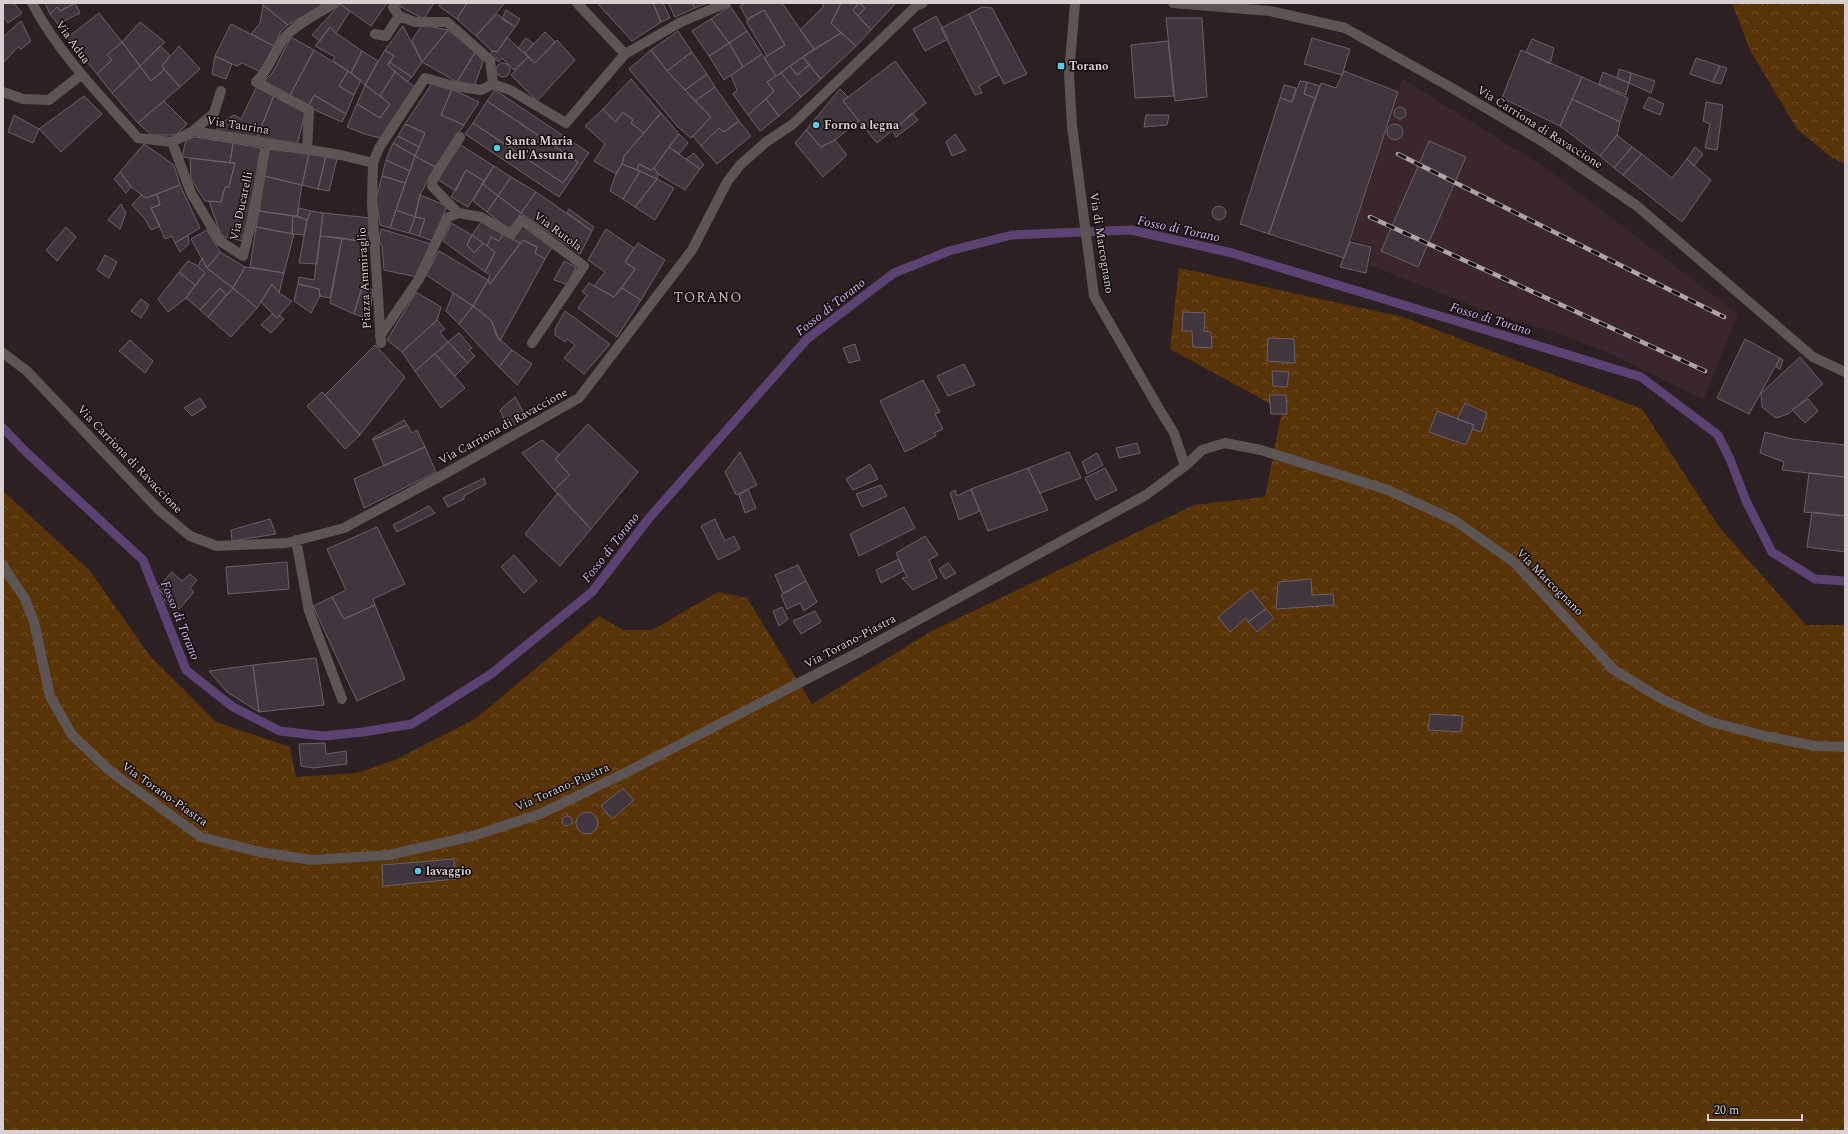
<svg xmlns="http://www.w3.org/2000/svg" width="1848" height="1134" viewBox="0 0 1848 1134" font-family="Spectral,serif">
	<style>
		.built { fill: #3b272b }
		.forest { fill: url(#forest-crowns) }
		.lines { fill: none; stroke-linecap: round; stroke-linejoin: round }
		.stream { stroke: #5b4272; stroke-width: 9 }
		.building { fill: #41363e; stroke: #6c5f68 }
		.street { stroke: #5c5553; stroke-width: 10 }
		.rail-casing { stroke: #afa5a7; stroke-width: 4.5 }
		.rail { stroke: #120c0d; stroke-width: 3; stroke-dasharray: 9; stroke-linecap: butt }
		.poi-dot { fill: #5bc8e7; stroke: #120c0d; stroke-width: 1.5 }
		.labels { text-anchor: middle; stroke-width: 3; stroke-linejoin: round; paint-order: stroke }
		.street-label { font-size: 12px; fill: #d8cfd0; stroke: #120c0d }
		.poi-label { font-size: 12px; font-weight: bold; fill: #d8cfd0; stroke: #120c0d; text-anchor: start }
		.water-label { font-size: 13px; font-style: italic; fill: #d6b8f4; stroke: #120c0d }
		.quarter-label { font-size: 14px; letter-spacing: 1px; fill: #ccbabd; stroke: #120c0d }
	</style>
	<defs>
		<pattern id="forest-crowns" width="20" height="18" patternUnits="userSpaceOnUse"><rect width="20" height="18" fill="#593408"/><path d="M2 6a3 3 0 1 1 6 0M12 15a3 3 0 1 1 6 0" fill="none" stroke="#70502b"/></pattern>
	</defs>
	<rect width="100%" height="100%" fill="#2d2023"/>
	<!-- built -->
	<path class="built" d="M1402,79L1544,167L1738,314L1703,399L1605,351L1557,333L1496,315L1370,265L1373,246L1351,240Z"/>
	<!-- forest -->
	<path class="forest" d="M1732,3H1845V164L1832,158L1797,129L1750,50Z
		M1179,268L1403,317L1642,409L1719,527L1806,625H1845V1131H3V491L90,571L150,656L216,722L290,747L296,777L357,773L395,760L475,719L599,616L623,630H652L718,592L747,598L812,704L932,631L1194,505L1265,497L1282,410L1170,349Z"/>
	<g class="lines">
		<!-- stream -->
		<path class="stream" d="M3,428L25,451L143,560L186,670L233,707L280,731L323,736L363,732L412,724L491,674L592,592L650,517L807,339L894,273L949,251L1012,235L1131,230L1232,253L1641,377L1718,435L1730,459L1746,501L1772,552L1815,579L1845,581"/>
	</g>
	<!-- building -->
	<path class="building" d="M3,3H14L22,13L8,23L3,16Z
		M45,3H75L60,11L57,7L50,14Z
		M75,3L80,13L58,24L50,14L57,7L60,11Z
		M264,3H319L322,5L288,25L263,5Z
		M342,3H387L371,26L340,4Z
		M401,3H434L424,19L399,6Z
		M441,3H467L457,19L439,6Z
		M467,3H501L504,4L476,36L457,19Z
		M597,3H653L661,22L632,41Z
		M653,3H663L670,18L661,22Z
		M668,3H692L695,8L675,17Z
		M692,3H708L695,8Z
		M746,3H782L814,49L776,76L764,58L785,45L764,10L747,19L740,6Z
		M823,3H841L831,23L841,33L814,49L800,30L823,7Z
		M841,3H859L853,10L871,30L856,46L831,23Z
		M859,3L865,8L858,16L853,10Z
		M860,3H896L871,30L858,16L865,8Z
		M340,4L350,11L336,33L330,27L320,41L312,35Z
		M263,5L288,25L281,31L274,46L251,34L260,23Z
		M730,6L747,31L729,43L711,19Z
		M982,7L992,8L1027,74L1004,84L969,14Z
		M506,10L520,19L515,27L502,19Z
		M764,10L785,45L767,56L746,21Z
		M99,13L122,42L107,55L112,60L97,74L67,38Z
		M497,14L515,27L497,52L492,51L476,36Z
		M969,14L999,75L979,86L982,93L975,95L941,28Z
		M936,16L948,39L925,51L913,29Z
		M1166,18H1202L1207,97L1175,101Z
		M711,19L729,43L709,56L692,31Z
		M21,21L31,41L21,49L18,47L3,63V37Z
		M140,22L165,42L140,66L122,42Z
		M231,24L274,46L261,72L242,63L237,66L215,56Z
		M422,25L448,30L422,62L412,40Z
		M403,26L422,62L412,77L389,62L394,56L385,50Z
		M330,27L336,33L362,51L351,73L333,61L335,57L315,46Z
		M448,30L476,51L457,82L422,62Z
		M678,31L692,52L667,71L651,50Z
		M747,31L762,54L743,67L729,43Z
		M545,32L555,42L535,63L525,53Z
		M841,33L856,46L821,79L803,57Z
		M291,37L314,50L289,97L262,83L273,72Z
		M507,37L528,57L514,70L502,58L499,62L490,55L492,51L497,52Z
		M526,38L534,44L525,53L518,48Z
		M1312,38L1350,49L1342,75L1304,64Z
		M1532,39L1554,48L1550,64L1526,52Z
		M557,40L575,60L537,101L511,75L528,57L535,63Z
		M1168,41L1174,96L1135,98L1131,45Z
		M122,42L140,66L112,93L97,74L112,60L107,55Z
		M729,43L743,67L724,80L709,56Z
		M160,46L170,55L162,66L164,70L151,81L140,66Z
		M179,46L200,69L180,87L162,66Z
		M314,50L348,71L339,86L354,95L346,114L314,95L308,107L289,97Z
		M385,50L394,56L388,65L395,72L380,96L365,85Z
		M651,50L667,71L711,117L691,138L679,128L629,69Z
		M1521,50L1582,77L1560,126L1502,98Z
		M362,51L378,61L365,85L351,73Z
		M476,51L483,62L474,86L457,82Z
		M692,52L707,74L685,90L667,71Z
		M762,54L776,76L767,82L774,91L748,115L733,94L737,90L731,75Z
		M215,56L232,64L226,79L212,74Z
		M803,57L809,65L797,75L790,66Z
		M1696,58L1720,66L1713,82L1690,74Z
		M895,61L926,103L877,143L843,101Z
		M389,62L412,77L407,82L388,65Z
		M496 70a7 7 0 1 1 14 0a7 7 0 1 1-14 0Z
		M809,65L821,79L801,97L781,73L790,66L797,75Z
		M140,66L151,81L164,70L180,87L138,123L112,93Z
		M1720,66L1727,68L1721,84L1713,82Z
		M1619,69L1631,73L1629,83L1617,78Z
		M348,71L361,80L354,95L339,86Z
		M1344,71L1398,92L1344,258L1269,234L1320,86L1321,83L1336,88Z
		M395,72L415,87L381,138L364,134L347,127L357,104L380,118L390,104L380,96Z
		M1603,72L1629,83L1626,95L1599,84Z
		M781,73L801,97L779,116L766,99L774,91L767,82Z
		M1631,73L1655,81L1651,93L1629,83Z
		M707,74L715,87L695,101L685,90Z
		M1582,77L1628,98L1620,122L1572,99Z
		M631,79L661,113L644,133L631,123L633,120L623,112L615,122L603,109Z
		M1300,81L1307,82L1304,94L1315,98L1269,234L1240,224L1280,98L1292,102Z
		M433,82L452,89L441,115L464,125L435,167L415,156L425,133L405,124Z
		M1307,82L1320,86L1315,98L1304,94Z
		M365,85L390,104L380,118L357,104Z
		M1284,85L1296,88L1292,102L1280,98Z
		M257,86L274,95L257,138L216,131L220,124L234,115L241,119Z
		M715,87L739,121L724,132L719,128L701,146L693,136L711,117L695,101Z
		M452,89L479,102L464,125L441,115Z
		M840,89L848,97L843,101L859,121L835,140L821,147L806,130Z
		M495,90L589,153L559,197L465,134L473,123L563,183L578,162L487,101Z
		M274,95L306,110L297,145L257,138Z
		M314,95L346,114L342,122L308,107Z
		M84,96L102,114L61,152L39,129Z
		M1649,97L1664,104L1660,115L1643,108Z
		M766,99L779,116L760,131L748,115Z
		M1572,99L1620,122L1617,135L1600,156L1560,126Z
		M164,101L187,124L176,135H151L138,123Z
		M487,101L578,162L563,183L473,123Z
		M1706,102L1723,105L1717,150L1705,148L1710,124L1703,121Z
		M1394 113a6 6 0 1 1 12 0a6 6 0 1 1-12 0Z
		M603,109L615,122L623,112L633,120L631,123L644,133L624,156L622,164L616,174L594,161L605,144L585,126Z
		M661,113L679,134L654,168L651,170L639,164L637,170L622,164L624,156Z
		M912,113L918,120L896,137L893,132Z
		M14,115L39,129L33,143L8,132Z
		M1146,115H1169L1167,125L1144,127Z
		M739,121L751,136L717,164L701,146L719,128L724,132Z
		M405,124L425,133L419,147L398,136Z
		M1387 132a8 8 0 1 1 16 0a8 8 0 1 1-16 0Z
		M806,130L821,147L835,140L847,155L823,177L795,143Z
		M679,134L688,143L679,154L669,147Z
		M955,134L966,150L952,156L946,142Z
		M1617,135L1632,147L1614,168L1600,156Z
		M398,136L419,147L415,156L393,143Z
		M195,137L233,143L230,163L182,157L186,140Z
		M1429,141L1466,157L1418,267L1381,251Z
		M233,143L262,148L243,241L221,236L209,201L221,202L225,187H229L235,163H230Z
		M393,143L415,156L410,171L386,160Z
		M144,144L174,165L180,185L146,198L131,187L120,172Z
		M459,144L494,166L484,181L466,170L456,191L438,180Z
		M669,147L700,169L685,190L658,174L654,168Z
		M1632,147L1642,154L1623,175L1614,168Z
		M1695,147L1703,154L1694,166L1687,159Z
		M268,149L309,154L302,185L264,176Z
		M694,153L704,165L700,169L686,159Z
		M309,154L326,156L318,189L302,185Z
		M1642,154L1672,178L1687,159L1711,180L1682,222L1623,175Z
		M326,156L337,159L329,191L318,189Z
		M415,156L435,167L420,195L415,217L396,210Z
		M190,158L235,163L229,187H225L221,202L205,201L191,179Z
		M386,160L410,171L405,183L382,176Z
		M622,164L640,171L623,199L610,191L616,174Z
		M639,164L651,170L654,168L658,174L657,179L637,170Z
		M494,166L511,177L498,196L483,184Z
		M466,170L484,181L468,207L451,197Z
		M640,171L657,179L635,207L623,199Z
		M120,172L131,187L126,193L114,179Z
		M264,176L302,185L297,216L259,211Z
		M382,176L405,183L390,228L380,225L376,199Z
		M511,177L536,192L521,213L498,196Z
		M657,179L674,188L655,220L635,207Z
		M483,184L498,196L487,212L473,201Z
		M180,185L200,228L175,243L172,236L165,239L151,208L160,205L157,194Z
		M536,192L592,231L580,254L521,213Z
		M157,194L160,205L151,208L160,226L151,230L145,219L132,205L141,195L146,198Z
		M420,195L447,206L433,241L419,236L425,219L415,217Z
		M498,196L521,213L510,230L487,212Z
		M121,204L126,213L120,229L108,220Z
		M1212 213a7 7 0 1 1 14 0a7 7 0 1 1-14 0Z
		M299,208L311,211L307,220L297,216Z
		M569,209L594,227L592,231L567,213Z
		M396,210L415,217L409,233L390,228Z
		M259,211L293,216L292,234L256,227Z
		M311,211L323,213L317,264L299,263L307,220Z
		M323,213L371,218L367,242L320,236Z
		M293,216L307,220L304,235L292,234Z
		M415,217L425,219L419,236L409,233Z
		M481,222L503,234L499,241L491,237L487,246L472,235Z
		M451,223L472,235L467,245L474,253L483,243L495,252L485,272L443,241Z
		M523,225L553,246L545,259L535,253L537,247L523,240L520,243L513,239Z
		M66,227L76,237L57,261L46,250Z
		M256,227L294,234L284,273L250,267Z
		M381,229L431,244L417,277L384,270L382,246L379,241Z
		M606,229L634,248L625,262L635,269L614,297L594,286L605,272L588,260Z
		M207,230L220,252L207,268L191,239Z
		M503,234L520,243L490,284L488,280L490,275L485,272L495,252L487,246L491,237L499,241Z
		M188,235L189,244L180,252L175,243Z
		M472,235L483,243L474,253L467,245Z
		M320,236L342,238L330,298L320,296L319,289L298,284L299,277L314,280Z
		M342,238L367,242L362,287L354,314L330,303Z
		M523,240L537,247L535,253L545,259L500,341L491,320L473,306L488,280L490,284Z
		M1350,242L1371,247L1366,273L1340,267Z
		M638,243L665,260L641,300L622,288L635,269L625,262Z
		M439,251L488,280L473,306L426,275Z
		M220,252L245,267L233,288L207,268Z
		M105,255L117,262L109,278L97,270Z
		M202,258L207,268L233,288L226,295L220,288L200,310L186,298L205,273L198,266Z
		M188,261L198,266L205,273L195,285L179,272Z
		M564,261L576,267L568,285L554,280Z
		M245,267L284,273L279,293L272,284L257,308L233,288Z
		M179,272L195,285L186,298L168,312L158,299Z
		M589,283L614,297L622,288L641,300L617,337L578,308L587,295L582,292Z
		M272,284L279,293L292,301L277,318L261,302Z
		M298,284L319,289L320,296L311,313L294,301Z
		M362,287L373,290L369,319L354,314Z
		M220,288L226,295L208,317L200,310Z
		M233,288L257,308L231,337L208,317Z
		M416,292L441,307L437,320L402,352L387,340Z
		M453,293L473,306L459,324L446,311Z
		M141,299L149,305L141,318L131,311Z
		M473,306L491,320L497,337L512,350L499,367L459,324Z
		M565,311L610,344L584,374L564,358L575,345L567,339L565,342L555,335V329Z
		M1183,312L1205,313L1204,331L1211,332L1212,348L1193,347L1192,331H1182Z
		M272,314L277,318L279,315L284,319L271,333L261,325Z
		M437,320L445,329L440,332L448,342L415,371L402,352Z
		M459,333L472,348L469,350L475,356L468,363L448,342Z
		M1268,338L1294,339L1295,363L1267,361Z
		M1745,339L1780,358L1749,414L1717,398Z
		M130,340L153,361L145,373L119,351Z
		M448,342L468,363L455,376L435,354Z
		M855,344L860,360L849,363L843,348Z
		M375,345L405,377L360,435L325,395Z
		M512,350L532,364L517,385L499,367Z
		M435,354L465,388L441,408L415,371Z
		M1800,357L1823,384L1788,414L1776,418L1762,407L1761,393Z
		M1780,358L1783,360L1780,369L1776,367Z
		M964,364L975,385L948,396L937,376Z
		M1272,371L1289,372L1287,387L1273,386Z
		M923,380L940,412L935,414L943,429L934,433L936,436L905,452L880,401Z
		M322,392L360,435L345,449L307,406Z
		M1269,395H1286L1287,414H1271Z
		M515,397L526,417L508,429L500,410Z
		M200,398L206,407L192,416L184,408Z
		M1808,399L1818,411L1805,423L1792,410Z
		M1465,403L1487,413L1481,432L1472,429L1474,425L1457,419Z
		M1437,411L1474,425L1466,445L1429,432Z
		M404,420L407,425L373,440V438Z
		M588,424L638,472L591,529L554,490L570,475L555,459Z
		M407,425L412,433L417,430L425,447L384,466L373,440Z
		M1765,432L1792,439L1845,445V477L1782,470L1784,462L1760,453Z
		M542,440L560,455L555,459L570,475L554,490L522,453Z
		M1137,443L1140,453L1119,458L1116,448Z
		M425,447L436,472L364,508L354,479Z
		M740,452L757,485L736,495L725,472Z
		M1069,452L1081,478L1040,493L1028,468Z
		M1097,453L1103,465L1087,474L1082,462Z
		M870,464L878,479L853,490L846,479Z
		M1028,468L1048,510L988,531L971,489Z
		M1105,468L1117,490L1096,500L1085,478Z
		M1809,473L1845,477V516L1804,512Z
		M484,478L486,484L464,496V499L448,507L443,498Z
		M881,485L887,496L862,507L856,494Z
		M748,489L756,508L745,513L739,495Z
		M971,489L980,511L959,520L950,493L955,490L957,496Z
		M558,493L591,529L560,566L525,534Z
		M429,506L435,513L397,532L393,525Z
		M904,507L915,528L859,556L850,534Z
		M1812,512L1845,516V552L1807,547Z
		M270,519L276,534L232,541L231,530Z
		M715,519L725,541L734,536L740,549L718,560L701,526Z
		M377,527L405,584L373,599L375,605L344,619L332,597L346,590L327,549Z
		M925,536L938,555L929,560L937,578L913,590L902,578L907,577L896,553Z
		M514,555L537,581L524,593L501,567Z
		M899,559L904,571L881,583L876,570Z
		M287,562L289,589L228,594L226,567Z
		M948,563L956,573L945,579L939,569Z
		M798,565L806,581L783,593L775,575Z
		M172,572L182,581L190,574L197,580L190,588L194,592L179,609L177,607L174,610L164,600L166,597L157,588Z
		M1311,579L1312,595L1333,594L1334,605L1276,609L1278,582Z
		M806,581L817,602L804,611L800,603L787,609L781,595Z
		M1251,590L1266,609L1248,622L1246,618L1230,632L1218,617Z
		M332,597L344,619L375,605L405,679L357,701L313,606Z
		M782,607L788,619L779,626L773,611Z
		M1266,609L1274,618L1257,632L1248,622Z
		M815,611L821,622L801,634L793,621Z
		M316,658L324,705L259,712L253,665Z
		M253,665L259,712L227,692L209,671Z
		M1430,714L1463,716L1461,732L1428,730Z
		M325,743L326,754L346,751L347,764L313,768L301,766L299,744Z
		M623,788L634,800L612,819L601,806Z
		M576 823a11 11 0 1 1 22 0a11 11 0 1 1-22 0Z
		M562 821a5 5 0 1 1 10 0a5 5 0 1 1-10 0Z
		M454,859L456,879L383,886L382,865Z"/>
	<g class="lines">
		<!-- street -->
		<path class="street" d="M32,3C59,54 100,95 138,138L172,142L193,131L341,155L373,163
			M396,3L393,7L399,16
			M577,3L625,54
			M1075,3L1069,74L1072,126L1094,296L1158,407L1174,433L1185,466
			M1173,3L1270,11L1345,28L1452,88L1545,143L1637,206L1813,357L1845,372
			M375,34L386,36L399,16L415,22H447L490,60L493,84
			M3,92L23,99L49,100L81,75
			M193,131L214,113L221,91
			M172,142L191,193L220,241L243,256L255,208L266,143
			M307,150L309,110L256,82C270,69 274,50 286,36C295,25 322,11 335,3
			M458,213L481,217L511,234L522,220L584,266L532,343
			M380,336L419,279L447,218L458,213L432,186L433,179L460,137
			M381,343L372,203L373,163L379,148L425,78L454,86L481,90L493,84L510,90L566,123L625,54L681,22L726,3
			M3,353L27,371L160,511L190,536L217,546L287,543L344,528L448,472L579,398L692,250L727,182L740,165L766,142L793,124L916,6L923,3
			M296,540L309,611L342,699
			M3,566L24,597L34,622L50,696L72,735L110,771L201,837L260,852L312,860L389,855L473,836L540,814L621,775L861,651L1146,495L1185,466L1202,450L1225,443L1261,450L1388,490L1454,520L1515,563L1614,670L1662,699L1711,722L1765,736L1815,746L1845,747"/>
		<defs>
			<path id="rail" d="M1398,154L1724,317
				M1370,217L1705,371"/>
		</defs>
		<!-- rail casing -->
		<use href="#rail" class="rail-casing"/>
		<!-- rail -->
		<use href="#rail" class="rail"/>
	</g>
	<!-- markers -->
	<g class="poi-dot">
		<rect x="1057" y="62" width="8" height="8" rx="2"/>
		<circle cx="816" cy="125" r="4"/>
		<circle cx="497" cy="148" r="4"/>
		<circle cx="418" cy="871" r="4"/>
	</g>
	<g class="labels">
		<!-- street labels -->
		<g class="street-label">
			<text transform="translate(73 42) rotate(54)" y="4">Via Adua</text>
			<text transform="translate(238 125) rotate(9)" y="4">Via Taurina</text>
			<text transform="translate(1540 127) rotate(32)" y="4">Via Carriona di Ravaccione</text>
			<text transform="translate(241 206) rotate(-78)" y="4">Via Ducarelli</text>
			<text transform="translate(558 231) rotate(37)" y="4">Via Rutola</text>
			<text transform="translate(1102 243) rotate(81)" y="4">Via di Marcognano</text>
			<text transform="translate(364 278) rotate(-93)" y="4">Piazza Ammiraglio</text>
			<text transform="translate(503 426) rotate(-29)" y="4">Via Carriona di Ravaccione</text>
			<text transform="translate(130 459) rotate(46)" y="4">Via Carriona di Ravaccione</text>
			<text transform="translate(1550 582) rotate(45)" y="4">Via Marcognano</text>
			<text transform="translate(850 641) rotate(-28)" y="4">Via Torano-Piastra</text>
			<text transform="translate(562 787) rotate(-24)" y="4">Via Torano-Piastra</text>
			<text transform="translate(165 794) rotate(35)" y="4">Via Torano-Piastra</text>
		</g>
		<!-- poi labels -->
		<g class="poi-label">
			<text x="1069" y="70">Torano</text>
			<text x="824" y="129">Forno a legna</text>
			<text x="505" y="145">Santa Maria<tspan x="505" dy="14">dell'Assunta</tspan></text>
			<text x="426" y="875">lavaggio</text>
		</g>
		<!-- water labels -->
		<g class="water-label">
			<text transform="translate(1179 228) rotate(12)" y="5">Fosso di Torano</text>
			<text transform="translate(830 306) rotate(-38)" y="5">Fosso di Torano</text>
			<text transform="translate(1491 318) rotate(17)" y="5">Fosso di Torano</text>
			<text transform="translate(610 547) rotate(-52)" y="5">Fosso di Torano</text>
			<text transform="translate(181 620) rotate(68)" y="5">Fosso di Torano</text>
		</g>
		<!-- quarter labels -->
		<g class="quarter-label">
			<text x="708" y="302">TORANO</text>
		</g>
	</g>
	<!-- border -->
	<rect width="1848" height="1134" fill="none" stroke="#d8cfd0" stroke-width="8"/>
	<!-- scale -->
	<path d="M1708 1114v6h94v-6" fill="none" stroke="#d8cfd0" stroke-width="2"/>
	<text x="1714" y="1114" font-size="12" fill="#d8cfd0" stroke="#120c0d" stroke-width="3" paint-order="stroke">20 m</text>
</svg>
